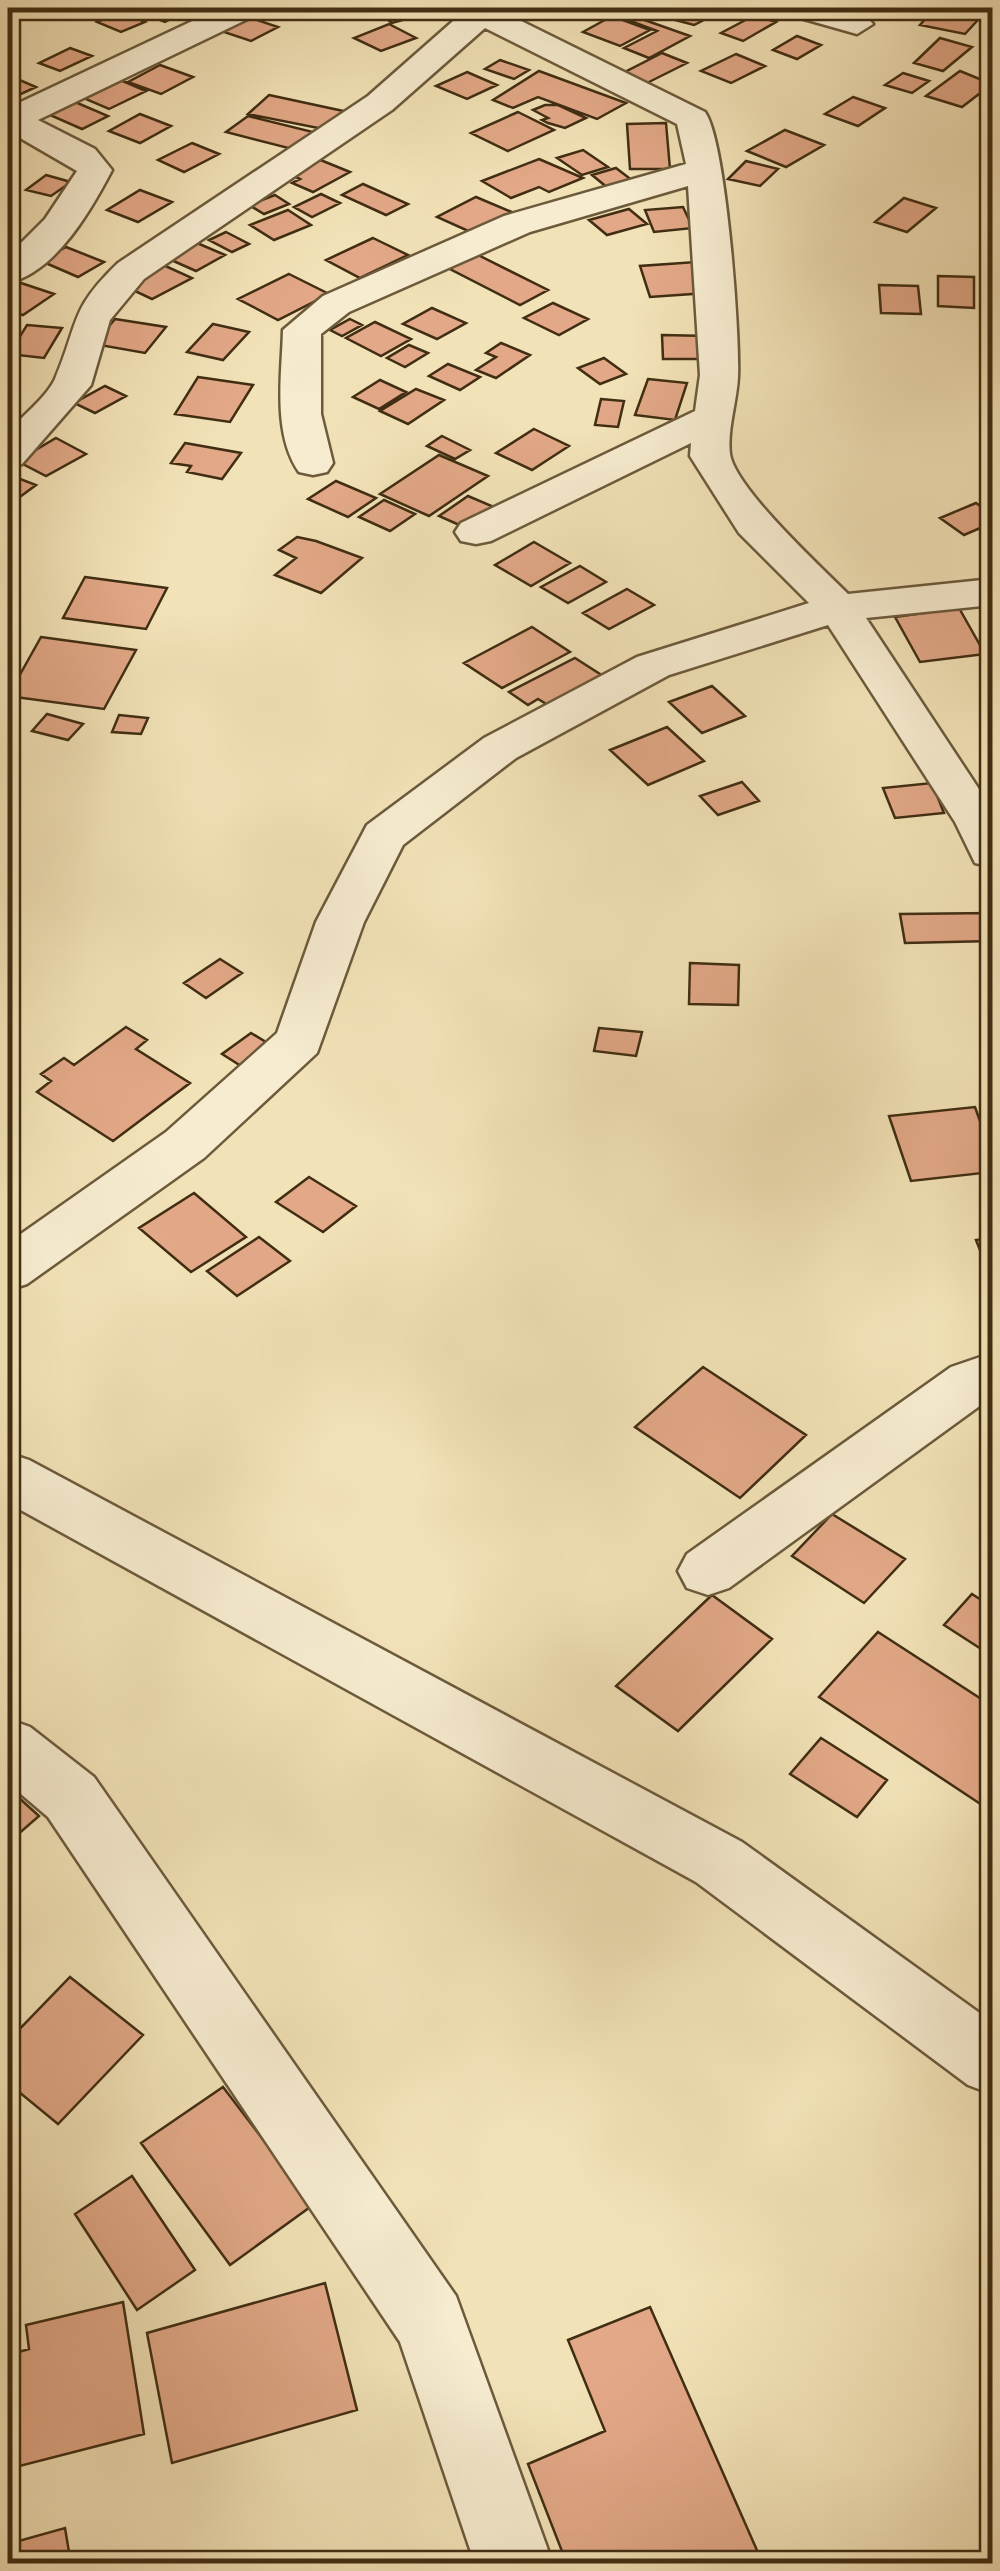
<svg xmlns="http://www.w3.org/2000/svg" width="1000" height="2571" viewBox="0 0 1000 2571" font-family="Cardo,serif">
	<style>
		.building { fill: #e2a887; stroke: #402d12; stroke-width: 2.5 }
		.lines { fill: none; stroke-linecap: round; stroke-linejoin: round }
		.minor-casing { stroke: #6c5a3b; stroke-width: 5 }
		.minor { fill: #f7ecd0; fill-rule: evenodd }
	</style>
	<rect width="100%" height="100%" fill="#f2e2b7"/>
	<filter id="stains"><feTurbulence type="fractalNoise" baseFrequency=".002" numOctaves="4"/><feColorMatrix values="0 0 0 0 .2 0 0 0 0 .09 0 0 0 0 .02 0 0 0 .5 -.17"/></filter>
	<radialGradient id="worn" r=".72"><stop offset=".6" stop-color="#630" stop-opacity="0"/><stop offset="1" stop-color="#630" stop-opacity=".3"/></radialGradient>
	<!-- building -->
	<path class="building" d="M128,8H187L190,9L165,22Z
		M262,8H308L284,20L257,10Z
		M382,8H447L392,23L374,10Z
		M638,8H728L694,25L656,15L649,18L632,12Z
		M935,8H971L986,11L965,34L920,25Z
		M121,11L145,22L121,32L97,22Z
		M619,11L690,36L649,58L624,48L657,31L612,14Z
		M242,15L278,27L251,41L215,29Z
		M755,15L776,22L743,41L721,33Z
		M612,16L650,30L620,46L583,32Z
		M389,24L416,38L381,51L354,38Z
		M797,36L821,45L797,59L773,50Z
		M940,38L972,47L943,71L914,63Z
		M70,48L92,56L60,71L39,63Z
		M662,53L687,63L647,83L623,73Z
		M736,54L765,66L731,83L701,71Z
		M500,60L529,70L514,79L485,69Z
		M160,65L193,77L161,94L128,82Z
		M539,71L626,103L597,119L538,97L513,108L493,100Z
		M960,71L992,84L962,107L926,96Z
		M467,72L497,85L467,99L436,86Z
		M903,73L929,81L912,93L885,85Z
		M8,75L36,87L8,100Z
		M118,79L146,91L109,109L81,97Z
		M269,95L348,112L328,130L248,114Z
		M853,97L885,108L858,126L825,114Z
		M68,99L108,116L82,129L43,112Z
		M545,105H558L586,118L565,128L548,123L542,120L548,118L533,110Z
		M518,112L554,130L508,151L471,133Z
		M140,114L171,126L140,143L109,131Z
		M248,116L317,133L296,150L226,132Z
		M666,123L670,169H630L627,124Z
		M785,130L824,145L786,167L747,151Z
		M192,143L219,154L184,172L158,160Z
		M583,150L608,167L582,175L557,158Z
		M318,159L350,172L313,192L292,183L300,179L289,174Z
		M539,159L583,178L549,192L539,187L511,198L482,181Z
		M746,161L778,169L760,186L728,179Z
		M616,168L633,181L608,188L592,175Z
		M46,175L71,182L51,196L26,190Z
		M363,184L408,204L386,215L342,195Z
		M140,190L172,202L138,222L107,210Z
		M321,194L340,203L312,217L294,207Z
		M275,195L289,204L264,214L249,205Z
		M476,197L514,213L475,234L437,217Z
		M904,198L936,208L907,232L875,222Z
		M683,207L693,228L654,232L645,210Z
		M629,209L647,224L607,235L589,220Z
		M288,210L311,225L274,240L250,225Z
		M226,232L249,244L232,252L209,240Z
		M373,238L408,255L360,278L326,260Z
		M197,243L225,255L196,271L169,259Z
		M66,247L104,262L78,277L41,261Z
		M474,253L548,290L520,305L446,267Z
		M696,262L706,293L650,297L640,266Z
		M161,264L192,278L152,299L122,285Z
		M289,274L329,294L278,320L238,299Z
		M938,276L974,277V308L938,306Z
		M18,282L54,294L23,315L8,310V289Z
		M879,285L918,286L921,314L881,313Z
		M553,303L588,319L559,335L524,318Z
		M432,308L466,323L437,339L403,324Z
		M115,319L166,327L145,353L94,344Z
		M350,319L362,325L342,336L330,330Z
		M375,322L411,339L381,356L346,338Z
		M213,324L249,332L223,360L187,352Z
		M27,325L62,328L44,358L9,354Z
		M662,335L708,336L709,359H663Z
		M501,343L530,355L496,378L476,370L496,357L486,353Z
		M409,345L428,353L405,367L387,358Z
		M604,358L626,374L600,384L578,368Z
		M448,364L480,377L460,390L429,376Z
		M198,377L253,385L230,422L175,414Z
		M648,379L687,383L675,420L635,415Z
		M380,380L406,392L379,409L353,397Z
		M105,386L126,396L95,413L74,403Z
		M416,389L444,400L408,424L380,411Z
		M601,399L624,401L618,427L595,425Z
		M534,429L569,446L532,470L496,453Z
		M442,436L470,450L455,459L427,446Z
		M56,438L86,454L46,476L17,461Z
		M185,443L241,453L222,479L187,472L191,466L171,463Z
		M439,455L488,476L429,516L380,494Z
		M15,477L36,485L17,499L8,495V483Z
		M336,481L376,498L348,517L308,499Z
		M468,496L494,507L466,528L439,516Z
		M384,500L415,514L390,531L359,517Z
		M976,503L992,514V523L964,535L940,518Z
		M297,537L316,541L362,558L321,593L275,575L296,558L279,550Z
		M534,542L570,563L531,586L495,565Z
		M580,566L606,582L568,603L541,587Z
		M85,577L167,588L146,629L63,618Z
		M627,589L654,605L609,629L583,613Z
		M959,608L985,654L920,662L895,617Z
		M532,627L570,652L502,688L464,663Z
		M41,637L136,650L104,709L8,696Z
		M575,658L603,676L548,705L538,699L528,705L509,692Z
		M712,686L745,716L702,733L669,702Z
		M47,714L83,724L68,740L32,731Z
		M119,715L148,718L141,734L112,732Z
		M667,727L704,761L648,785L610,750Z
		M742,782L759,801L718,815L700,796Z
		M932,783L944,813L895,818L883,788Z
		M992,913V941L905,943L900,914Z
		M220,959L242,973L206,998L184,983Z
		M690,963L739,965L738,1005L689,1004Z
		M126,1027L147,1040L136,1049L190,1083L113,1141L37,1092L51,1081L41,1074L64,1058L74,1065Z
		M599,1028L642,1032L636,1056L594,1051Z
		M251,1033L271,1045L241,1066L222,1054Z
		M975,1107L992,1155V1172L911,1181L889,1116Z
		M309,1177L356,1206L323,1232L276,1202Z
		M194,1193L246,1237L191,1272L139,1228Z
		M259,1237L290,1261L237,1296L207,1271Z
		M992,1238V1280L976,1240Z
		M703,1367L806,1435L740,1498L635,1427Z
		M832,1514L905,1559L864,1603L792,1556Z
		M972,1594L992,1607V1656L944,1625Z
		M712,1595L772,1639L678,1731L616,1686Z
		M878,1632L992,1706L991,1811L819,1697Z
		M821,1738L887,1780L857,1817L790,1774Z
		M8,1788L39,1816L8,1843Z
		M70,1977L143,2035L58,2124L8,2083V2041Z
		M223,2087L313,2205L230,2265L141,2143Z
		M132,2176L195,2270L137,2310L75,2214Z
		M325,2283L357,2410L172,2463L147,2333Z
		M123,2302L144,2434L8,2469V2355L29,2349L26,2325Z
		M650,2307L763,2564H567L528,2464L605,2431L568,2340Z
		M65,2528L71,2564H8V2544Z"/>
	<g class="lines">
		<defs>
			<path id="minor" d="M220,8H261L256,15L38,120L95,149L112,170C91,210 56,272 8,283V256L45,219L77,171L8,131V108Z
				M455,8H495L705,112C726,142 740,334 738,377C737,401 727,430 730,454C735,488 822,568 848,594L992,579V605L866,618L992,809V867L975,863L955,822L828,625L669,675L516,758L403,845L364,922L317,1053L204,1158L27,1284L8,1290V1243L166,1132L277,1033L316,922L367,825L484,738L637,657L809,603L739,533L690,456L691,443L491,541L476,544L461,541L455,532L461,523L695,411L700,375L688,186L530,232L349,312L321,334V414L333,463L327,472L313,475L299,472C272,433 282,374 283,330L323,296L504,216L686,164L677,124L485,28L392,110L144,279L110,320L91,385L22,464L8,467V432C22,416 46,398 55,379C79,323 69,310 118,263L368,96L460,15Z
				M785,8C809,7 857,2 873,24L857,34L790,15Z
				M992,1353V1397L729,1588L708,1595L687,1588L678,1571L687,1554L951,1367Z
				M8,1453L29,1460L742,1842L992,2022V2094L968,2085L696,1882L8,1503Z
				M8,1719L30,1727L94,1777L456,2296L553,2564H475L400,2342L48,1817L8,1783Z"/>
		</defs>
		<!-- minor casing -->
		<use href="#minor" class="minor-casing"/>
		<!-- minor -->
		<use href="#minor" class="minor"/>
	</g>
	<!-- margin -->
	<rect width="1000" height="2571" fill="none" stroke="#f2e2b7" stroke-width="40"/>
	<rect x="10" y="10" width="980" height="2551" fill="none" stroke="#402d12" stroke-width="5"/>
	<rect x="20" y="20" width="960" height="2531" fill="none" stroke="#402d12" stroke-width="2.5"/>
	<rect width="100%" height="100%" filter="url(#stains)"/>
	<rect width="100%" height="100%" fill="url(#worn)"/>
</svg>
